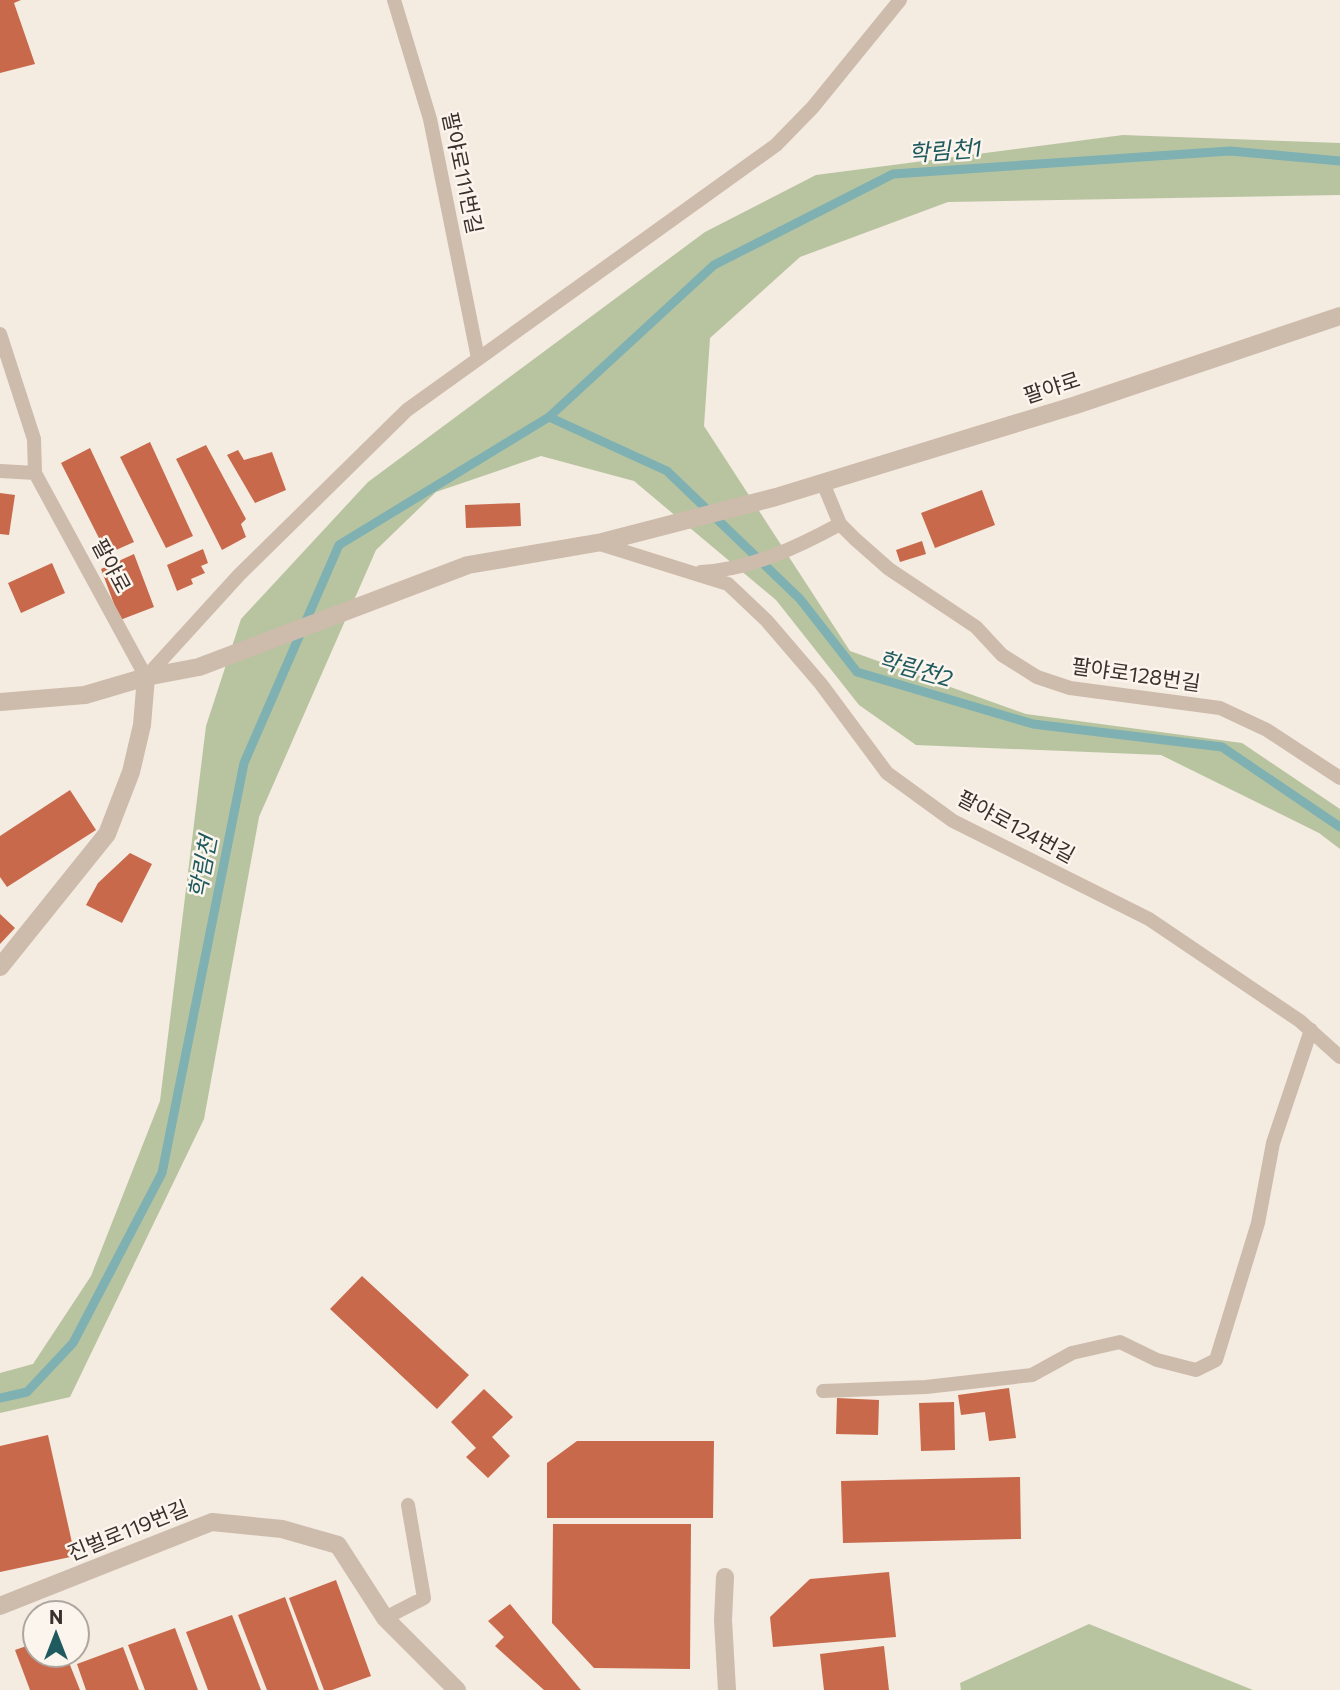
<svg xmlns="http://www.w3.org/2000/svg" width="1340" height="1690" viewBox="0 0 1340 1690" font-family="Commissioner,'Noto Sans KR',sans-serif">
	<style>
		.green { fill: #b8c4a0 }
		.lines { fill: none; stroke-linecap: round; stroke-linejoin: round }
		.stream { stroke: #7fb0b2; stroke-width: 9 }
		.building { fill: #c8694b }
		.service { stroke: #cdbbac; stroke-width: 14 }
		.minor { stroke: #cdbbac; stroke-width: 18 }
		.tertiary { stroke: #cdbbac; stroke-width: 18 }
		.labels { text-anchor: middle; stroke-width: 5; stroke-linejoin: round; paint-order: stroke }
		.street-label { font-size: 21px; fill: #3b302b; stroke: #fbf5ee }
		.water-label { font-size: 23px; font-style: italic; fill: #1f5a5e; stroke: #fbf5ee }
	</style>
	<rect width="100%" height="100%" fill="#f4ebe1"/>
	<!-- green -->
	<path class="green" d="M1123,135L1340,143V195L948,202L800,257L710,338L704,426L850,651L1026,714L1242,743L1340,809V849L1319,833L1161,755L916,745L859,705L776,600L634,481L541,456L436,492L376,550L259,817L204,1119L70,1397L0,1413V1373L33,1364L91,1276L160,1101L206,726L241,619L368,482L705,232L816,175Z
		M1089,1624L1253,1690H961L960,1683Z"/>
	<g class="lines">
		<!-- stream -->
		<path class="stream" d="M549,417L667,471L800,599L857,672L1033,724L1222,747L1340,827
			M0,1398L27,1392L73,1343L162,1173L244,763L339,545L549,417L714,265L893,174L1230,151L1340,161"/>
	</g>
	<!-- building -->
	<path class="building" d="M0,0H21L14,3L35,64L0,73Z
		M150,442L193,536L166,548L120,457Z
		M206,445L246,519L241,524L246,537L222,550L176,459Z
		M90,448L134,542L107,554L61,463Z
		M238,450L244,460L272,452L286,490L255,503L227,455Z
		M982,490L995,525L935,548L921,513Z
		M0,493L15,495L9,535L0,534Z
		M520,503L521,526L466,528L465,505Z
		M922,541L926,554L900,562L896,550Z
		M203,549L208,563L201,566L205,573L191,579L193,584L177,591L167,565Z
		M134,554L154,607L120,620L101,569Z
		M52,563L65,593L21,613L8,583Z
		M70,790L96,830L7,887L0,877V836Z
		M130,853L152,864L122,923L86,905L98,883Z
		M0,914L15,928L0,944Z
		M362,1276L469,1375L437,1409L330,1309Z
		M1009,1388L1016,1438L989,1441L985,1412L961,1415L958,1395Z
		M484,1389L513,1417L492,1437L510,1456L488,1478L466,1457L476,1448L451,1422Z
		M837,1398L879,1400L878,1435L836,1434Z
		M954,1402L955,1450L921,1451L919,1403Z
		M48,1435L75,1556L0,1572V1446Z
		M577,1441H714L713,1518H547V1463Z
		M1020,1477L1021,1539L843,1543L841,1481Z
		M553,1524H691L690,1669L594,1668L552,1623Z
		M889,1572L896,1637L773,1647L770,1617L810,1579Z
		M336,1580L371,1676L332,1690H324L289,1598Z
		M285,1597L319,1690H267L238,1615Z
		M510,1604L581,1690H544L495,1646L504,1637L488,1621Z
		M232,1615L261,1690H208L186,1632Z
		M175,1628L198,1690H145L128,1645Z
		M35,1643V1655H66L80,1690H30L15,1650Z
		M884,1646L889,1690H824L820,1654Z
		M123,1647L139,1690H86L77,1664Z"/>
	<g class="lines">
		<!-- service -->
		<path class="service" d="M394,0L430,119L478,358
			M0,334L34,439L35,473L146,677L239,575L407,410L776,145L813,107L900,0
			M0,471L35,473
			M823,483L840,524L855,539L889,569L976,627L1002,655L1037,677L1070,688L1220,708L1267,730L1340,778
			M597,543L728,584L767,621L821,684L887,773L953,821L1149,919L1300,1021L1340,1057
			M701,572C749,570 798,547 840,524
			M823,1391L926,1387L1032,1375L1072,1353L1120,1342L1157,1360L1196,1370L1216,1360L1258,1223L1273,1143L1311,1030
			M385,1618L424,1598L408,1505"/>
		<!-- minor -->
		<path class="minor" d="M0,967L107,834L131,772L142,725L146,677
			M725,1577L723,1620L727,1690
			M0,1606L212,1522L282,1529L338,1545L385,1618L457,1690"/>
		<!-- tertiary -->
		<path class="tertiary" d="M0,702L85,695L146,677L199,667L468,565L602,542L776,497L1076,405L1340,316"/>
	</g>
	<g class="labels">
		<!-- street labels -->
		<g class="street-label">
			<text transform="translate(462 173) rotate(78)" y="7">팔야로111번길</text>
			<text transform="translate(1052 388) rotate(-18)" y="7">팔야로</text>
			<text transform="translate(111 566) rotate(62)" y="7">팔야로</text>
			<text transform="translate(1136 675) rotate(8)" y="7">팔야로128번길</text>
			<text transform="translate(1016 827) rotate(28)" y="7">팔야로124번길</text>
			<text transform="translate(128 1531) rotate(-22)" y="7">진벌로119번길</text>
		</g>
		<!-- water labels -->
		<g class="water-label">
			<text transform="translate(945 151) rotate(-4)" y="8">학림천1</text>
			<text transform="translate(915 669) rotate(16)" y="8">학림천2</text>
			<text transform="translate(203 867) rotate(-79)" y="8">학림천</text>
		</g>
	</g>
	<!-- north arrow -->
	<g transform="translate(56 1634)"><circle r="33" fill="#fbf5ee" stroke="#aea6a0" stroke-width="2"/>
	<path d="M0-5L12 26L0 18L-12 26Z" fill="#1f5a5e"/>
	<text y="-10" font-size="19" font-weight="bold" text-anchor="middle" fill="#3b302b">N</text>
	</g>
</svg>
